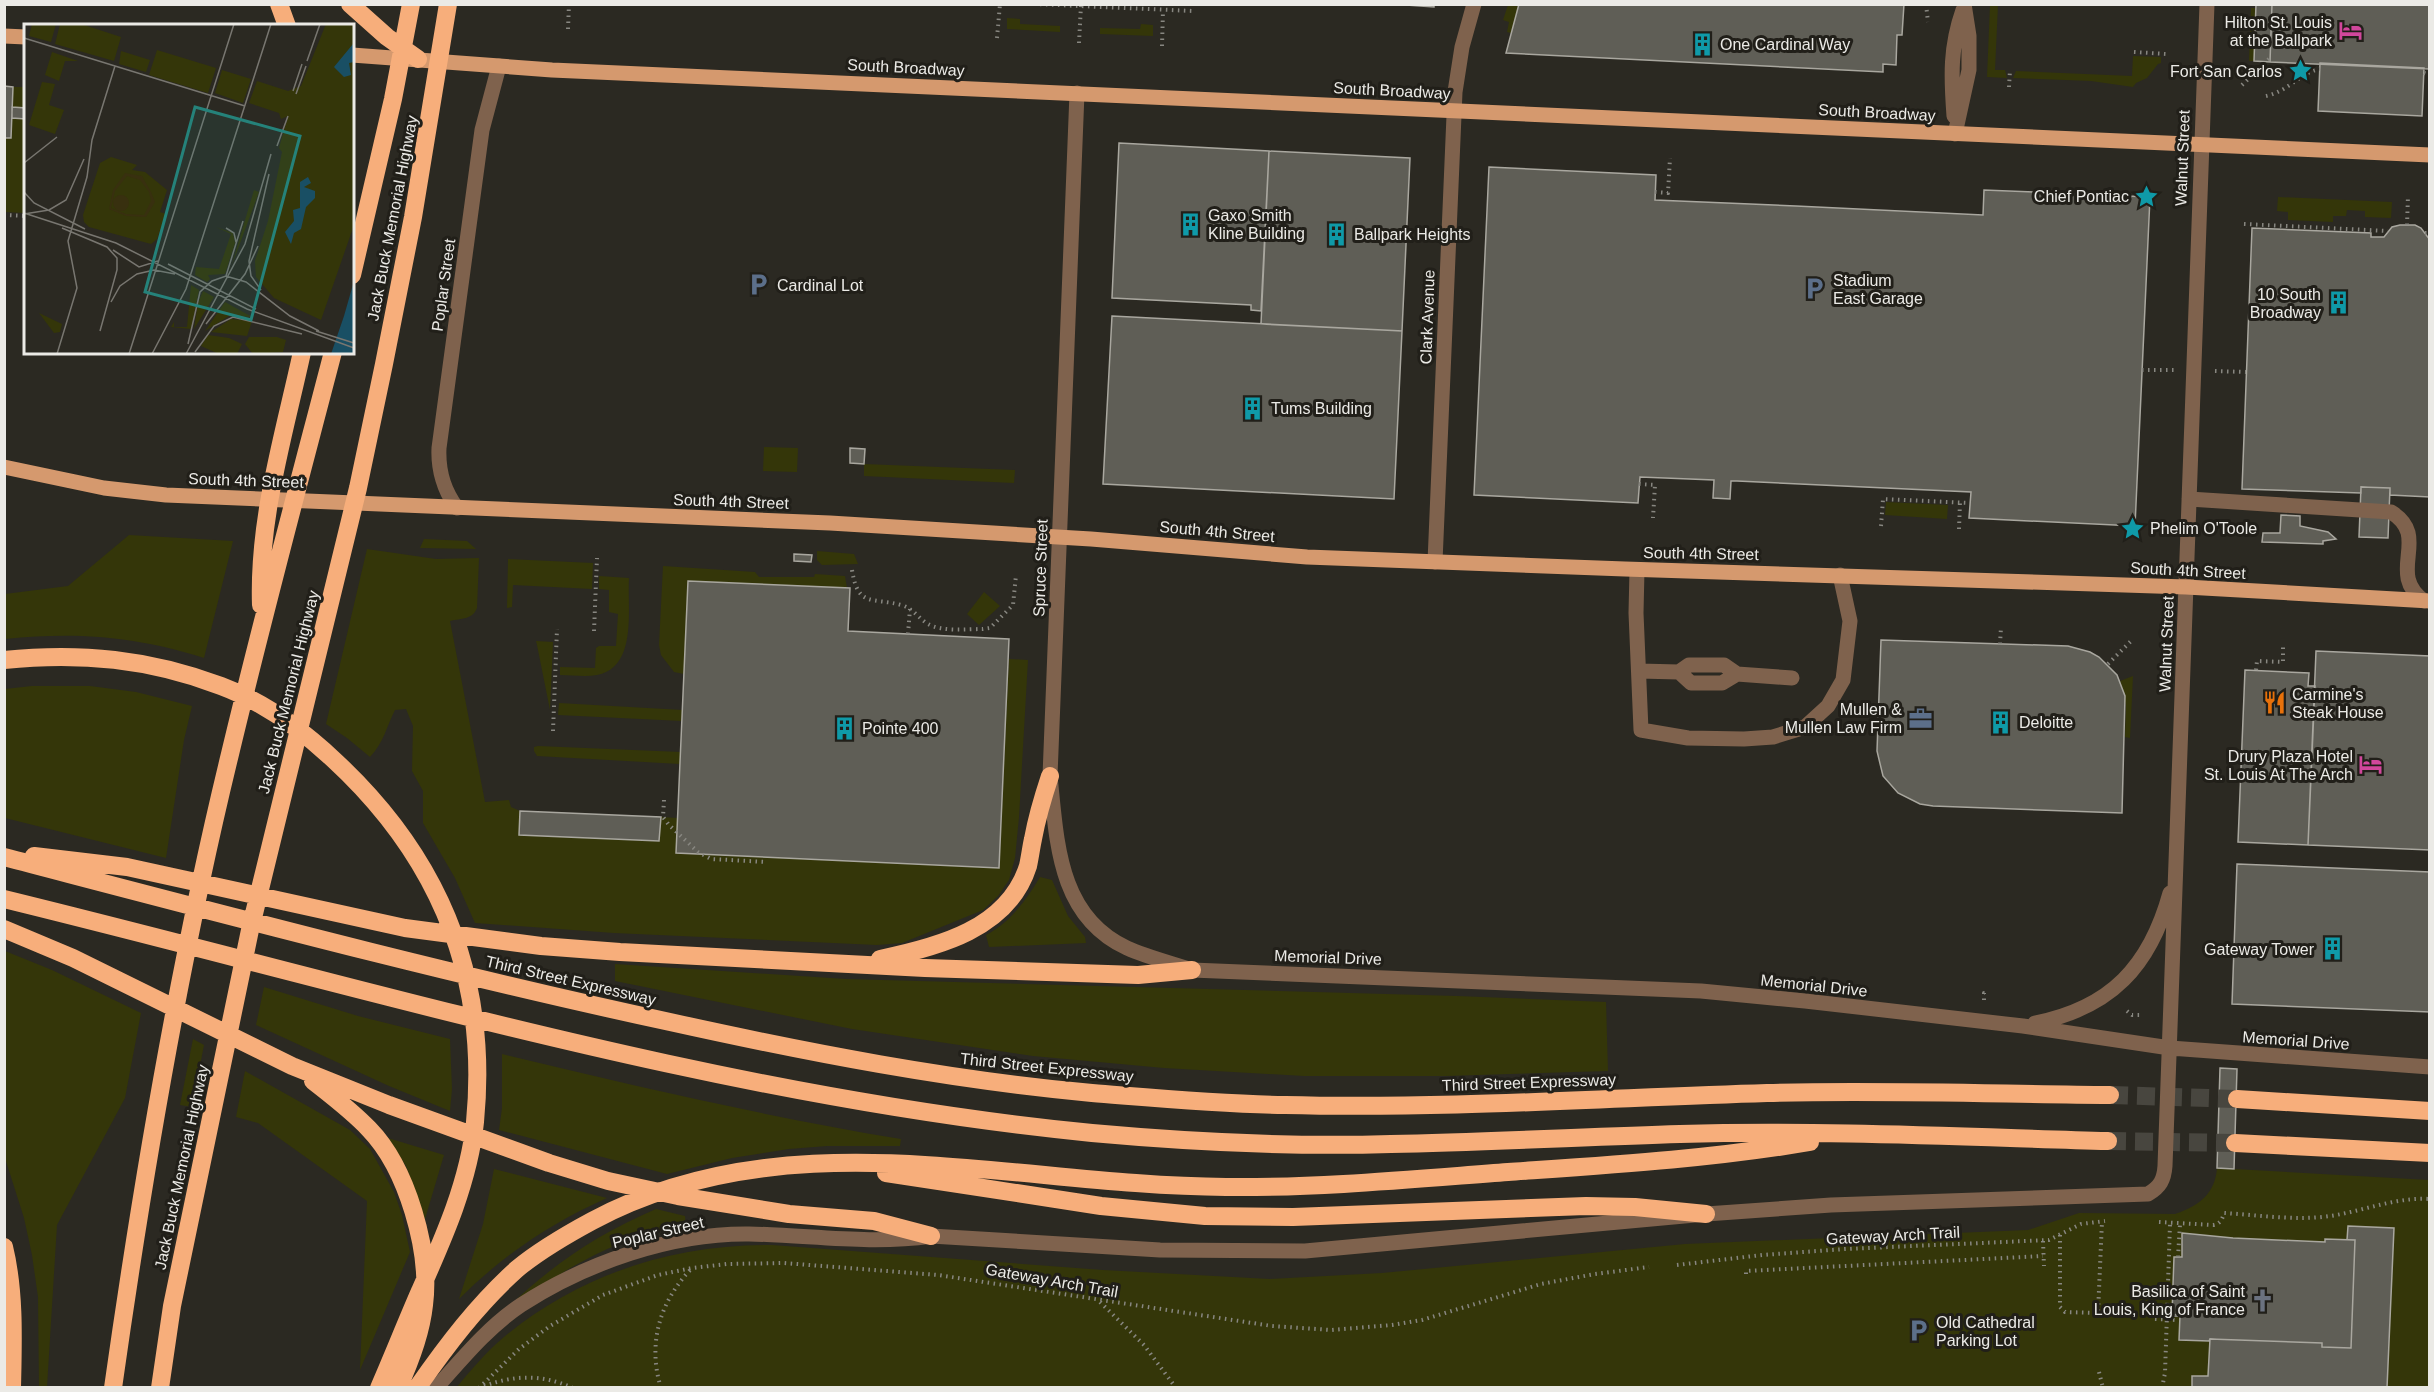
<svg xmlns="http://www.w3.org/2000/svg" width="2434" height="1392" viewBox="0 0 2434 1392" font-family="Arial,sans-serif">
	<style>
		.green { fill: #343609 }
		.building { fill: #5f5e56; stroke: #a9a79f; stroke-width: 1.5 }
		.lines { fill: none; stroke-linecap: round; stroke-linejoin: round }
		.highway-tunnel { stroke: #48463f; stroke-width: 18; stroke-dasharray: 18 9; stroke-linecap: butt }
		.path { stroke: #888781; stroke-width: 4; stroke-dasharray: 1.5 4.5; stroke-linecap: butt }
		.minor { stroke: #7f624d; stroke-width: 15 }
		.major { stroke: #d5996e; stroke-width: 15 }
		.highway { stroke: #f7ae7b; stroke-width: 18 }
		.labels { text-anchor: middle; stroke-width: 6; stroke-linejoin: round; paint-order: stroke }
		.poi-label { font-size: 16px; fill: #ebeae6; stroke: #211f19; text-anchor: start }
		.street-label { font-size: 16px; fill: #ebeae6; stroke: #211f19 }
		.inset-road { fill: none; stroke: #787670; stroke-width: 1.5 }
		.view { fill: #25827a; fill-opacity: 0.15; stroke: #25827a; stroke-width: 3 }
		.inset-edge { fill: none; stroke: #ebeae6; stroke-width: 3 }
	</style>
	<rect width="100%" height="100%" fill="#2b2922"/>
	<!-- green -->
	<path class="green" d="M1508,5H1519L1511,33L1507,32L1509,22L1503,20Z
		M1990,5H1998L1995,70H2005L2007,78L1987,77Z
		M2251,8H2255L2254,61H2249Z
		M1007,18L1020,19V24L1060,26V32L1007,29Z
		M1141,24L1153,25V36L1100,34V28L1140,29Z
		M2133,56L2161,57V63L2158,64L2147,78L2136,83L2133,87L2091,81L2013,78L2016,71L2132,76Z
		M13,87H25V108L12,107Z
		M12,118L25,119L24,213L5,212V138H11Z
		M2278,197L2392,202L2391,218L2365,217V211L2347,210L2346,216H2333V222L2288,220V212L2277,211Z
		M764,447L798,448L797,472L763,471Z
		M864,464L1015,470L1014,483L864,476Z
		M1886,502L1948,505L1947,519L1885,515Z
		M129,535L233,541L204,658C133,636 78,632 5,639V594L68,586Z
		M424,539L467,541L476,549L420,548Z
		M367,549L436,559L479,558L477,608C472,620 462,618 450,621L485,802L509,800L511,807L520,811L519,835L659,841L661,817L678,818L999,868L1009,659L1028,660L1019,817L1015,858L1009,880L998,896L983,910L902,943L877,945L614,933L475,923L455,878L423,823V791L412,771L413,726L406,709L395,710C386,728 384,742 370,757L347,738L326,724Z
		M817,551L854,554L858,564L822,565L817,560Z
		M508,559L593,563L592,589L513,585L512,607L507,608Z
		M663,566L755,572L759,577H814L815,574L845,576L847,588L689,581L684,674L674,672L661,655L659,645Z
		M599,576L629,578C627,608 638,667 597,675C585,677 572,675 560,675V667L595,668L596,648L599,646H616L618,614L609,612V590L599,589Z
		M984,592L1000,606L979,625L967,614Z
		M536,641L553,642L550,710L537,645Z
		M2133,676L2130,738L2125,737L2126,706L2120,681Z
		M32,686H90L136,692L192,706L184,740L166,858L5,818V689Z
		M559,703L683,710L682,721L558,715Z
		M538,746L681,752L680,764L537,756L534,751V747Z
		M1040,877L1052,880L1068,916L1085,937L1086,943L989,947L986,935C1011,922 1026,900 1040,877Z
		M5,951L52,970L141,1013L125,1098L57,1225L47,1387H39L38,1297L32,1255L24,1218L5,1158Z
		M615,964L846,979L1457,996L1606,1002L1608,1071L1446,1076H1304L1164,1068L1033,1056L852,1029L615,981Z
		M264,987L358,1016L450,1039L452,1089L450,1111L389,1086L256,1025Z
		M193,1039L204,1045L192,1107L180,1105Z
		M502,1054C635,1086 767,1117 901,1139L900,1146H827L789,1149L732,1158L667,1174L499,1130L502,1108Z
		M245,1071L350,1130L370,1149L394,1192L402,1215L410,1252L360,1370L367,1201L258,1123L236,1117Z
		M388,1138L444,1155L425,1219L406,1166Z
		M2217,1168L2429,1180V1387L456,1388C471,1370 486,1352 504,1337C580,1274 674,1244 772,1245L1103,1270L1270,1279L1382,1273L1685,1244L2028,1230L2079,1213L2175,1214C2199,1206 2215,1194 2217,1168Z
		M494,1169L607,1198C551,1223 503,1255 459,1299L483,1224Z
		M656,1209L685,1216L686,1226C617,1235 558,1273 502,1313C549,1267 595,1235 656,1209Z"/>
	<!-- building -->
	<path class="building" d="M1391,4H1434V7Z
		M1519,4H1904L1902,35H1897L1896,65L1883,64V72L1506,53Z
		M2256,4H2272L2270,62L2254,61Z
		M2272,4H2430V69L2270,62Z
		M2320,63L2424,68L2422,116L2318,111Z
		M4,86L13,87L11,138H4Z
		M12,107L26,108V119L12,118Z
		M1119,143L1269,151L1261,311L1251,310V305L1112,298Z
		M1269,151L1410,158L1402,331L1261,324Z
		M1489,167L1656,175L1655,200L1796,206L1983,215L1984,190L2150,197L2135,526L1969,518L1971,492L1737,481H1731L1730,499L1713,498L1714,480L1640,477L1638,503L1474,495Z
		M2400,225H2415L2421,228L2430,240V497L2390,495V488L2361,487V493L2242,489L2252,228L2371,233V237H2384L2392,227Z
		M1112,316L1402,331L1394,499L1103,484Z
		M850,448L865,449L864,464L850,463Z
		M2361,487L2390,488L2388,538L2359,537Z
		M2281,515L2300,516V526L2328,532L2336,539L2323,541V544L2262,542L2263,533H2280Z
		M794,554L812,555L811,562L794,561Z
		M688,581L850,588L848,631L1009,639L999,868L676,853Z
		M1881,640L2068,646L2090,652L2099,657L2117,675L2125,696L2122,813L1933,806L1920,804L1898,793L1883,776L1877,751Z
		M2316,651L2430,656V850L2308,845Z
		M2245,670L2309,673L2308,686H2315L2308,845L2238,842Z
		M520,811L661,817L659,841L519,835Z
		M2237,864L2430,872V1012L2232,1004Z
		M2220,1068L2237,1069L2234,1169L2217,1168Z
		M2348,1226L2394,1228L2387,1388H2192V1376H2208L2210,1339L2322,1343V1347L2351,1348L2355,1240H2347Z
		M2182,1233L2233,1238L2325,1242V1239L2355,1240L2351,1348L2322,1347V1343L2210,1339L2209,1341L2179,1340L2180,1315H2172L2173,1285L2174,1257H2182Z"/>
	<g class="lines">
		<!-- highway-tunnel -->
		<path class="highway-tunnel" d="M2110,1095L2237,1099
			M2108,1141L2235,1143"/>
		<!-- path -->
		<path class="path" d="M1034,4L1193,11
			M1926,4L1928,22
			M568,29L569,4
			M997,38L1000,4
			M1079,43L1081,5
			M1162,46L1163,10
			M2134,52L2166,54
			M2424,73L2430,75
			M2242,85L2270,58
			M2009,87L2010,70
			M2266,96C2289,91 2301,72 2320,69
			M1655,192L1668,193L1670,158
			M4,215L26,216
			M2244,224L2388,231
			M2407,225L2408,196
			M2425,233H2430
			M2142,370H2175
			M2215,371L2246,372
			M1639,484L1655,485L1653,518
			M1881,526L1883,499L1970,503
			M1959,529L1960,502
			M852,570C858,608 872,597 901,605C913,608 918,618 928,624C942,632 967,629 983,629L990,628L1013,605L1016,575
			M594,631L597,558
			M908,634L910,609
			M2000,644L2001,627
			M2108,664L2133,639
			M2256,670L2257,661L2283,662V646
			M553,731L557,629
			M664,800L663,817L669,825L698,852L711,859L767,862
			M1984,1000V993H1988
			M2127,1011L2132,1015H2142
			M2159,1222L2213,1225C2220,1224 2222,1220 2224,1213C2258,1215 2296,1221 2330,1216C2364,1211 2395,1197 2430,1199
			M2060,1235V1307L2065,1312L2098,1313
			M2043,1241L2044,1266
			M2178,1257L2180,1224
			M1677,1265L1762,1255L1845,1249L2049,1240L2081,1224L2105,1221
			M1746,1274V1271L2043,1256
			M1100,1302L1144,1345L1176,1388
			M2100,1316L2098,1313L2102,1221
			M2155,1319L2176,1320V1315
			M2099,1372L2103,1388
			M484,1386C515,1375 542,1374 573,1388
			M479,1388L519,1349L550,1326L603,1295L658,1275L692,1268L727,1264L784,1263L938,1275L1272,1326L1331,1330L1392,1325L1422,1320L1541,1284L1595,1274L1649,1267
			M661,1388C647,1343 660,1301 692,1268
			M2162,1388L2165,1373L2170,1224"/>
		<!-- minor -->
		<path class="minor" d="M1077,93L1050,776C1057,842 1058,916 1127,948C1147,957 1171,963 1192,970L1701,991L1805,1001L2023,1026L2170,1048L2430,1067
			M1954,116C1951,76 1950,47 1963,10
			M1955,134L1969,70V36L1964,4
			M2189,499L2391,512C2432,537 2385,573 2424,601
			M457,508C444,491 438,469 439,448L482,130L499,66
			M1435,562L1455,92L1462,47L1474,4
			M1637,570L1636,613L1641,730L1688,738L1744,739L1773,737L1805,727L1828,706L1843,680L1850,621L1840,575
			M1639,671L1679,672L1691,683H1722L1737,674
			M1679,672L1689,665H1724L1737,674L1792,678
			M2035,1023C2111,1008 2150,966 2170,893
			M436,1388C462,1359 488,1327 521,1305C586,1263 671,1233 749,1234C810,1235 870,1245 931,1236L1160,1250L1305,1251L1706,1214L1831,1205L2148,1194C2160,1187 2164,1180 2165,1166L2207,4"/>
		<!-- major -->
		<path class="major" d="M4,36L26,37
			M352,55L552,70L2430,155
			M4,467L104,488L166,495L830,523L1091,539L1307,557L1625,569L2186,587L2430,601"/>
		<!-- highway -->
		<path class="highway" d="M279,4L287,26
			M350,4L387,37L418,59
			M352,275L393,99L411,4
			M261,605C258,519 284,435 302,352
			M4,660C80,652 150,659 221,686C264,702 301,729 334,760C440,858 489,978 475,1122C469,1181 444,1237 420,1291C406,1323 393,1356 379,1388
			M34,856L127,867L405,928L541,946L620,952L925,968L1138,975L1192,970
			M4,857C226,915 447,974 670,1022C810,1053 950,1080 1092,1093C1156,1098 1221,1104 1285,1105C1445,1109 1606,1098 1767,1093C1881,1090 1995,1094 2110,1095
			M4,899C364,987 722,1097 1092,1133C1191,1142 1292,1147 1391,1144C1487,1142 1584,1137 1680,1134C1823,1130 1966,1137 2108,1141
			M4,929L73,958L292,1066L389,1105L549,1163L608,1181L678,1196L789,1214L874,1221L931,1236
			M880,959C938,947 1008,929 1028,866C1030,857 1031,848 1033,839C1037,817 1043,797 1050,776
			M313,1081C332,1096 352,1111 369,1129C407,1168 431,1251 424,1305C421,1333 410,1362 398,1388
			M2237,1099L2430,1111
			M2235,1143L2430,1153
			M886,1173L1101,1206L1205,1216L1293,1217L1586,1206L1635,1207L1706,1214
			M4,1247C15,1292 13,1341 12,1388
			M113,1388C143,1176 179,963 230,754C262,620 298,486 333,352
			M160,1388L172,1306L250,930L358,488L384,364L413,217L448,4
			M417,1388C447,1345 478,1304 517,1269C540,1250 566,1235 592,1221C789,1115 1015,1186 1226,1187C1320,1188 1414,1179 1508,1172C1609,1165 1710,1159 1810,1142"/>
	</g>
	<!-- icons -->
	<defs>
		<symbol id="hotel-bare" viewBox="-9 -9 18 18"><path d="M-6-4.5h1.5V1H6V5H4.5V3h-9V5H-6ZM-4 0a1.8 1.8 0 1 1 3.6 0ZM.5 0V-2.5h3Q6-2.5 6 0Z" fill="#d1479c" stroke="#211f19" stroke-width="2.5" paint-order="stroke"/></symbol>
		<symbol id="building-bare" viewBox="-9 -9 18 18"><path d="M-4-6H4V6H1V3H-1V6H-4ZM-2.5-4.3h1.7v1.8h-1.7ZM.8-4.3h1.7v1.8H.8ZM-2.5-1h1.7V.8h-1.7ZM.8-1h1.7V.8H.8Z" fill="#0f9aa8" stroke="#211f19" stroke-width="2.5" paint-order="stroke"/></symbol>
		<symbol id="sight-bare" viewBox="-9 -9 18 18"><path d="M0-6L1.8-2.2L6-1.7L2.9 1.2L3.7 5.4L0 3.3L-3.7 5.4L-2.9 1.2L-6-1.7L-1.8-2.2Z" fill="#0f9aa8" stroke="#211f19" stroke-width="2.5" paint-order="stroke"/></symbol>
		<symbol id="parking-bare" viewBox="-9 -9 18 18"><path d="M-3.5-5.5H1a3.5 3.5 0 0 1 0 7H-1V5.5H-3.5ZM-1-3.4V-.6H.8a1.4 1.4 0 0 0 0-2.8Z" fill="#5c6f8a" stroke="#211f19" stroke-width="2.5" paint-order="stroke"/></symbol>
		<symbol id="restaurant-bare" viewBox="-9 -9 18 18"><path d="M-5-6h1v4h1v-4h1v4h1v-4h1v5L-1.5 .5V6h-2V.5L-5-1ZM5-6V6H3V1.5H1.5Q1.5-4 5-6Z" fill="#e8710a" stroke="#211f19" stroke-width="2.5" paint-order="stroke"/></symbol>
		<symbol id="office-bare" viewBox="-9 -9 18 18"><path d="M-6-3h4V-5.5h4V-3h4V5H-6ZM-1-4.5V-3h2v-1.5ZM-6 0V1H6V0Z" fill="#5c6f8a" stroke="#211f19" stroke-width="2.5" paint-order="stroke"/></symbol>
		<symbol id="church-bare" viewBox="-9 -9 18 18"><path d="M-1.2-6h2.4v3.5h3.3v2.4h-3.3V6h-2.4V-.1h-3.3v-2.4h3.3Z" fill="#6b7280" stroke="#211f19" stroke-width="2.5" paint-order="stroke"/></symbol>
	</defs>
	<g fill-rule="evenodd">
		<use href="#hotel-bare" x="2334" y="14" width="33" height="33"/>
		<use href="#building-bare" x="1686" y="28" width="33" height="33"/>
		<use href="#sight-bare" x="2284" y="54" width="33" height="33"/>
		<use href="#sight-bare" x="2130" y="180" width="33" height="33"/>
		<use href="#building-bare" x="1174" y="208" width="33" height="33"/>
		<use href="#building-bare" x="1320" y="218" width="33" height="33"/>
		<use href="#parking-bare" x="742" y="268" width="33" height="33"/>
		<use href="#parking-bare" x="1798" y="272" width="33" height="33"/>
		<use href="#building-bare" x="2322" y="286" width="33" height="33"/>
		<use href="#building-bare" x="1236" y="392" width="33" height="33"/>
		<use href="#sight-bare" x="2116" y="512" width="33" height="33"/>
		<use href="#restaurant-bare" x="2258" y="686" width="33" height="33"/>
		<use href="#office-bare" x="1904" y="702" width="33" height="33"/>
		<use href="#building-bare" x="1984" y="706" width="33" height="33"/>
		<use href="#building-bare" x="828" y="712" width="33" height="33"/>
		<use href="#hotel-bare" x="2354" y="748" width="33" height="33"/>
		<use href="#building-bare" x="2316" y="932" width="33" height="33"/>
		<use href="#church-bare" x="2246" y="1284" width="33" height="33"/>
		<use href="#parking-bare" x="1902" y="1314" width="33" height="33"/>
	</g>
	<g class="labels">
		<!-- poi labels -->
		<g class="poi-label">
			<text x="2332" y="28" text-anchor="end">Hilton St. Louis<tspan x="2332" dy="18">at the Ballpark</tspan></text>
			<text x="1720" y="50">One Cardinal Way</text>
			<text x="2282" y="77" text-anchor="end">Fort San Carlos</text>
			<text x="2129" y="202" text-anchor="end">Chief Pontiac</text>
			<text x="1208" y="221">Gaxo Smith<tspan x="1208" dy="18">Kline Building</tspan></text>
			<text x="1354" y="240">Ballpark Heights</text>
			<text x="1833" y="286">Stadium<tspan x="1833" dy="18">East Garage</tspan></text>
			<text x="777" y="291">Cardinal Lot</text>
			<text x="2321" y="300" text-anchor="end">10 South<tspan x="2321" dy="18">Broadway</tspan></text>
			<text x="1271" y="414">Tums Building</text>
			<text x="2150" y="534">Phelim O'Toole</text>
			<text x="2292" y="700">Carmine's<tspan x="2292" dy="18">Steak House</tspan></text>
			<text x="1902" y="715" text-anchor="end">Mullen &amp;<tspan x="1902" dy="18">Mullen Law Firm</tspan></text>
			<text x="2019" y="728">Deloitte</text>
			<text x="862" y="734">Pointe 400</text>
			<text x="2353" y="762" text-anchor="end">Drury Plaza Hotel<tspan x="2353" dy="18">St. Louis At The Arch</tspan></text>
			<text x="2314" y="955" text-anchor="end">Gateway Tower</text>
			<text x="2245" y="1297" text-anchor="end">Basilica of Saint<tspan x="2245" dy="18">Louis, King of France</tspan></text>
			<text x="1936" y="1328">Old Cathedral<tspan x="1936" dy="18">Parking Lot</tspan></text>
		</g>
		<!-- street labels -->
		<g class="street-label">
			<text transform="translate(906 67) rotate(3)" y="6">South Broadway</text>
			<text transform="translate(1392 90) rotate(3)" y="6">South Broadway</text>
			<text transform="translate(1877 112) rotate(3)" y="6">South Broadway</text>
			<text transform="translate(2182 158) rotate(-88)" y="6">Walnut Street</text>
			<text transform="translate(392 218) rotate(-79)" y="6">Jack Buck Memorial Highway</text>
			<text transform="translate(443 285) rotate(-82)" y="6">Poplar Street</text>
			<text transform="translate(1427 317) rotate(-88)" y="6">Clark Avenue</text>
			<text transform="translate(246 480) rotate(2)" y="6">South 4th Street</text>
			<text transform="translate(731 501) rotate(2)" y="6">South 4th Street</text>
			<text transform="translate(1217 531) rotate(5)" y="6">South 4th Street</text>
			<text transform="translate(1701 553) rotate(1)" y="6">South 4th Street</text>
			<text transform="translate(1040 568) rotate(-88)" y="6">Spruce Street</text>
			<text transform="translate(2188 570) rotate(3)" y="6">South 4th Street</text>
			<text transform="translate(2166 644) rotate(-88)" y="6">Walnut Street</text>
			<text transform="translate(288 692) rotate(-76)" y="6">Jack Buck Memorial Highway</text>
			<text transform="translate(1328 957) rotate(2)" y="6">Memorial Drive</text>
			<text transform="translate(571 980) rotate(13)" y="6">Third Street Expressway</text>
			<text transform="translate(1814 985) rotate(6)" y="6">Memorial Drive</text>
			<text transform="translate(2296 1040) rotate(4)" y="6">Memorial Drive</text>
			<text transform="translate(1047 1067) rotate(6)" y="6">Third Street Expressway</text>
			<text transform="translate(1529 1082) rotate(-2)" y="6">Third Street Expressway</text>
			<text transform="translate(181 1167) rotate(-78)" y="6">Jack Buck Memorial Highway</text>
			<text transform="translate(658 1232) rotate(-13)" y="6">Poplar Street</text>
			<text transform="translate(1893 1235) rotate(-3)" y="6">Gateway Arch Trail</text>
			<text transform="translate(1052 1280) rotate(10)" y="6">Gateway Arch Trail</text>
		</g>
	</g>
	<!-- overview -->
	<g transform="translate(24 24)">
		<rect width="330" height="330" fill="#2b2922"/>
		<path d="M8,0H32L27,18L5,12ZM36,0H57L97,13L90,37L31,20ZM302,0H330V201L297,296L250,274L232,253L231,237L244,197L258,128L255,124L264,92L257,95L255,89L225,79L233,57L264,67L277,62ZM133,26L192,44L184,69L125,51ZM97,27L126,36L122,48L95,40ZM28,28L54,37H41L35,57L21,51ZM198,46L227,55L219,79L191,69ZM18,58L31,60L25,81L40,86L31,110L5,101ZM87,133L113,141L108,146L121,148L143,166L136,188L142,190L133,215L127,220L65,203L60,198L59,191L76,139ZM230,166L235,168L208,241L213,223ZM192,203L209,209L211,219L201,250L184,251L186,255L183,258L171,251L172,243L195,245L207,210ZM167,261L175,266L167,305L147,303L150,298V303H163ZM179,267L190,273L170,305L174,279ZM201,278L228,293L205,292L181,307ZM15,289L38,300L36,308L30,309ZM207,295L228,297L223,312L187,308ZM184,311L205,314L218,320L213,330H195L177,322ZM225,313H253L262,316L259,328L229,330L221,320Z" fill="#343609"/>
		<path d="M101,149L118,152L127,168L131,178L122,193L102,192L85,185L89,166ZM103,152L116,156L125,168L127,177L120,191L102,190L87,184L91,167ZM89 179a8 8 0 1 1 16 0a8 8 0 1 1-16 0Z" fill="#38300f" fill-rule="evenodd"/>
		<path d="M330,6V38L325,39L327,51L320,53L310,43L329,20ZM284,153L287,159L280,163L291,167V174L282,183L277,205L270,209L267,220L261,208L270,197L269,186L276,184V158ZM330,257V330H307L320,292Z" fill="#194f64"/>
		<path class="inset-road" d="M0,14L221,82M283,37L296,0M269,67L278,40M272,70L282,42M253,122L264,92M0,139L33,113M0,168L10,179L61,205M0,189L92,219L223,285L330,324M0,190L25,186L42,176L60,135M38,204L83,223L93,234V246L76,307M202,204L210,209L212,218M89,226L115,243L134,237M144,240L232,285M202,252L219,197M237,266L227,252L225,237L245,150M87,278L96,262L113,250L130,246L151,250M182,300L221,250L234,222M292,307L330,319M164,320L176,268L188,257L202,252L222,258L266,292L295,307M171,328L190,302L209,293L278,310M33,330L53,264L44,217L63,153L68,116L91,42M105,330L210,0M128,330L162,265L247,0M162,330L221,220L247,130"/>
		<path class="view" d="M171,83L276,112L227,296L121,268Z"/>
		<rect width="330" height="330" class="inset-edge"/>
	</g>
	<!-- border -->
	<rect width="2434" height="1392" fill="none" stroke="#ebeae6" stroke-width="12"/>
</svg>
